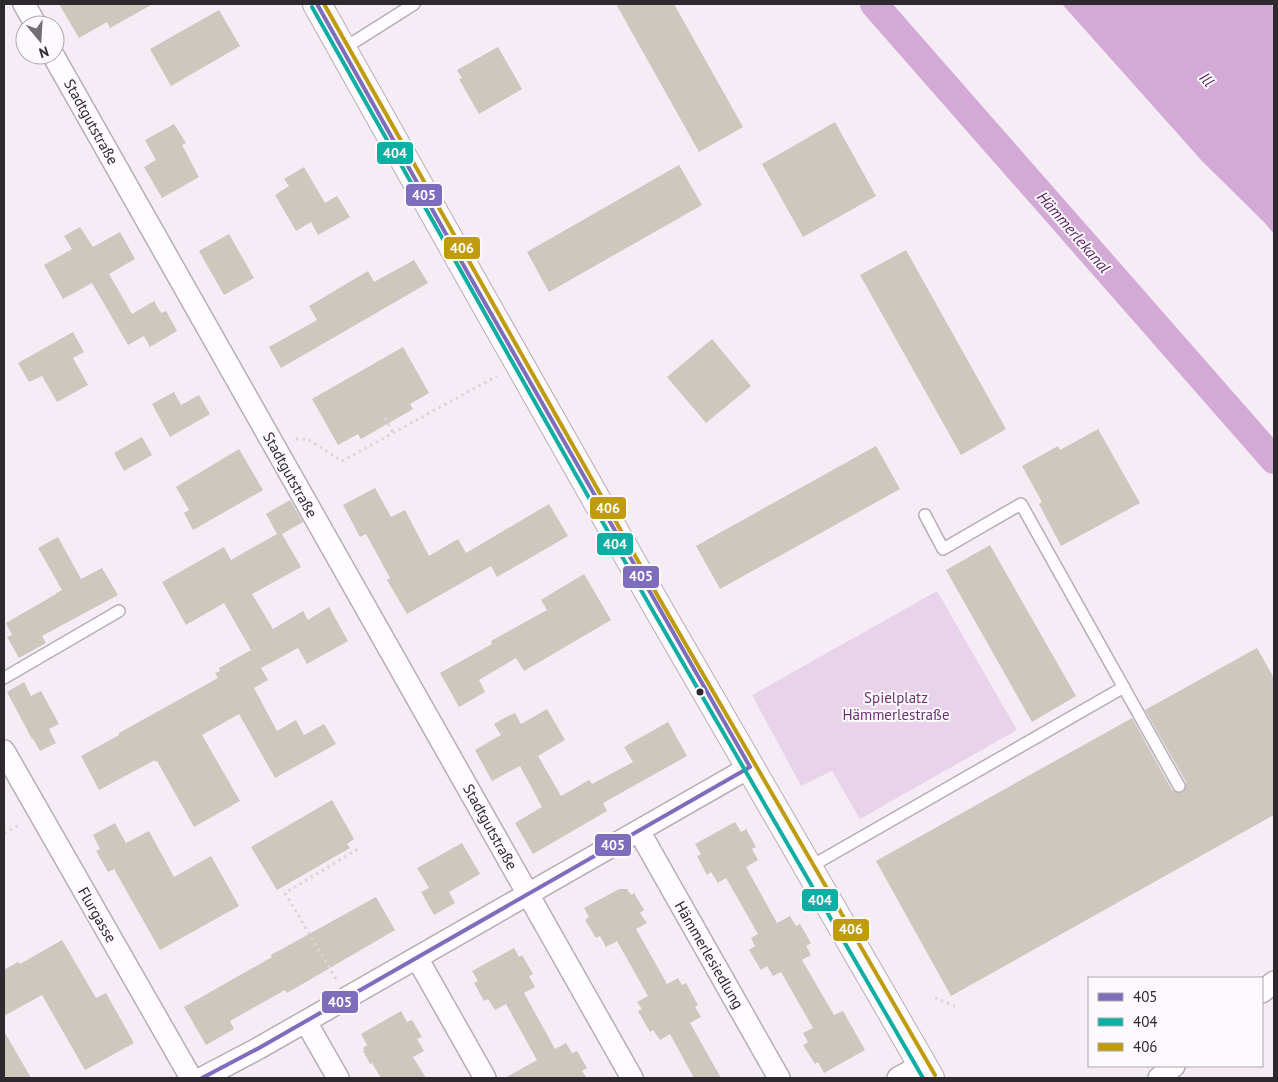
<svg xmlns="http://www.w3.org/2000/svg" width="1278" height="1082" viewBox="0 0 1278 1082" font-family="'PT Sans',sans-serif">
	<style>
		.green { fill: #e9d3eb }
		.water { fill: #d2aad5 }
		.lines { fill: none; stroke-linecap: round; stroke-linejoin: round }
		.canal { stroke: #d2aad5; stroke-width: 28 }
		.building { fill: #cdc7bd }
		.lane-casing { stroke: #b6aeb6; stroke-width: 14 }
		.street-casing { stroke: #b6aeb6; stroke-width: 24 }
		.secondary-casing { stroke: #b6aeb6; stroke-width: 30 }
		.path { stroke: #d8d6d8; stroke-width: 3; stroke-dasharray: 2.5 4; stroke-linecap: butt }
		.lane { stroke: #fefcfe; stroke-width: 11 }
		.street { stroke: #fefcfe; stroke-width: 21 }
		.secondary { stroke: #fefcfe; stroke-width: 28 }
		.bus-1-casing { stroke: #fdfafe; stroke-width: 8 }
		.bus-2-casing { stroke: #fdfafe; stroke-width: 8 }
		.bus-3-casing { stroke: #fdfafe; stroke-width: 8 }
		.bus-1 { stroke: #7e6cbd; stroke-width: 4 }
		.bus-2 { stroke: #0daea3; stroke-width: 4 }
		.bus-3 { stroke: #c09c0c; stroke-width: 4 }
		.bus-dot { fill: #2e282f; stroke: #fdfafe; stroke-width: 2 }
		.labels { text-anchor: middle; stroke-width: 4; stroke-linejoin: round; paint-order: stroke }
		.street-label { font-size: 15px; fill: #2e282f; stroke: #fdfafe }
		.park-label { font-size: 15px; fill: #6e2f75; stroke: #fdfafe }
		.water-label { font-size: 16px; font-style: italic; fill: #5a1b62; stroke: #fdfafe }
		.line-badge { stroke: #fdfafe; stroke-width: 2 }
		.badge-label { font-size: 14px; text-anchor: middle; font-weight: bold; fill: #fff }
	</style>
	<rect width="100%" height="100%" fill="#f6ecf6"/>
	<!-- green -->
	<path class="green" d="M937,591L1017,730L860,819L832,771L801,786L752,695Z"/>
	<!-- water -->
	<path class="water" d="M1062,4H1271L1274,8V234L1264,222L1202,161Z"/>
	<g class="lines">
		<!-- canal -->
		<path class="canal" d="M874,4L1274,460"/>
	</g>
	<!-- building -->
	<path class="building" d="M59,4H153L110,28L107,22L79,38Z
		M616,4H674L743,127L699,152Z
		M219,10L240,46L171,86L150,49Z
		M498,47L522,89L479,114L459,79L462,78L457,70Z
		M835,122L876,196L803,237L762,164Z
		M174,124L186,143L182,145L199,177L162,198L144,167L156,160L145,140Z
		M679,165L702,205L549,292L527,252Z
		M304,167L325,203L337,196L350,217L318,235L311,222L296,231L275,195L289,186L284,179Z
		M80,227L93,247L120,232L135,259L109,274L132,314L154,301L161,313L166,311L177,331L150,347L144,336L128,345L92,283L63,299L44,265L72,249L64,236Z
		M229,234L254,278L224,295L199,251Z
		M906,250L1006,429L961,455L860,275Z
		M414,260L428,283L281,368L269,347L317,320L309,306L368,271L374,282Z
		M73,332L84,352L73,358L88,385L57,402L42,376L29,382L18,363Z
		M712,339L751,386L706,423L667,377Z
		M403,347L429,393L410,404L413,409L361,439L358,434L338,445L312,399Z
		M174,392L181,405L199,395L210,414L170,437L152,404Z
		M1098,429L1140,503L1061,546L1039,504L1042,502L1022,466L1058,446L1060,450Z
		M142,437L152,455L124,471L114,453Z
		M876,446L900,489L720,589L696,546Z
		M239,449L263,490L193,530L184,513L189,510L176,487Z
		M375,488L391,517L405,510L429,556L458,539L466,553L549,504L568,536L497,577L491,566L407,614L387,580L390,578L366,534L360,537L343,505Z
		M290,500L303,522L282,534L301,567L252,594L273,629L303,611L308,620L329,607L348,641L307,664L298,648L261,668L268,680L254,688L277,731L296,720L304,735L324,724L336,744L275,778L239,714L202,735L240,801L194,827L157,761L155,762V760L99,790L81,756L119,735V733L218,678L215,673L220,671L219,668L251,650L224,603L186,625L162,582L224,547L231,560L277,534L266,514Z
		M58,537L81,579L102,568L118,595L42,636L46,643L19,658L7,637L12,635L6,623L56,594H55L62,590L38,548Z
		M990,545L1076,696L1032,722L946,570Z
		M584,574L611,620L524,671L516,658L479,680L485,692L459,707L440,673L492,644L491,641L547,610L541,600Z
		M1257,648L1274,678V815L951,996L876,861L1132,718L1172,790L1178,793L1183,792L1186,787V782L1145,710Z
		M24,682L31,696L41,691L59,724L49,729L56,743L40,751L33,739H32L7,692Z
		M547,709L565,740L538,756L561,796L589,780L592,784L633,762L624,747L668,722L687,756L603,803L607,811L533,854L515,823L542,807L520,766L492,781L475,750L501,735L494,724L504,718L515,713L521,724Z
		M332,800L354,839L347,844L350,848L277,890L251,847Z
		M735,822L741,832L746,829L756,847L752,849L758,860L746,867L777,923L790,916L796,926L800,924L811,943L806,946L811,955L802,960L834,1015L843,1011L865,1050L824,1073L818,1062L815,1064L803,1045L808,1042L803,1033L813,1028L781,972L773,976L767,966L761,970L749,950L755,946L751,938L758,934L726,878L718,883L711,872L707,875L697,856L701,854L695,844Z
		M115,823L126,843L149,831L174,877L211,856L239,906L160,950L114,869L108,872L96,851L100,849L93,835Z
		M462,843L480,874L449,892L455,903L434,915L421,892L429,888L417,868Z
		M619,889H627L631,895L634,893L644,910L640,913L647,923L636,929L667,984L678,978L682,985L686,983L698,1005L695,1007L701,1017L690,1023L721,1078H694L670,1034L660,1040L653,1030L650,1032L638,1011L642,1009L637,1002L648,996L617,941L606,947L600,936L596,938L585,920L589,917L584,908Z
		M376,897L395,930L287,993L285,990L230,1021L234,1029L206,1045L184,1007L272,957L271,955Z
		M62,940L96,998L106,993L134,1043L85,1070L42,995L4,1016V970L18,962L20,964Z
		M514,948L519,957L522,955L533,974L529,976L535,987L524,993L555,1049L566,1043L572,1053L577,1051L587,1068L582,1071L587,1078H505L537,1060L506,1004L495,1010L488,999L484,1001L474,983L478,981L472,971Z
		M401,1011L407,1022L412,1020L422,1037L417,1039L424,1051L413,1057L426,1078H381L372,1063L370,1064L363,1051L365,1050L363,1048L367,1045L361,1034Z
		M4,1031L31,1078H4Z"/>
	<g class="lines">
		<defs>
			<path id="lane" d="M343,49L414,4
				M925,515L943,549L1021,504L1179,786
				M4,678L119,611
				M808,868L1124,687"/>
			<path id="street" d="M24,4L36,25
				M53,55L632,1078
				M4,751L191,1078
				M639,831L779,1078
				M417,958L485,1078
				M1262,992L1274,982
				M306,1022L338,1078
				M202,1078L259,1048L750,767
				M898,1078L922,1065
				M1159,1078L1174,1066"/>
			<path id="secondary" d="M317,4L469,275L655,603L930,1078"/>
		</defs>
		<!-- lane casing -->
		<use href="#lane" class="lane-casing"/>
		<!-- street casing -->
		<use href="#street" class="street-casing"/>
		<!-- secondary casing -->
		<use href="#secondary" class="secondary-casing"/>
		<!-- path -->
		<path class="path" d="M385,418L393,433
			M296,439H307L342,461L497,376
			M4,833L21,824
			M336,979L285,893L358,849
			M935,998L955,1006"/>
		<!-- lane -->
		<use href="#lane" class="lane"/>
		<!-- street -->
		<use href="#street" class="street"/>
		<!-- secondary -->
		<use href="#secondary" class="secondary"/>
		<defs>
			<path id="bus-1" d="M317,4L469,275L750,767
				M202,1078L259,1048L750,767"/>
			<path id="bus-2" d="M312,7L650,606L923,1078"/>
			<path id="bus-3" d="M324,4L660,600L935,1075"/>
		</defs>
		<!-- bus-1 casing -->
		<use href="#bus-1" class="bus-1-casing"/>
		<!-- bus-2 casing -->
		<use href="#bus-2" class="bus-2-casing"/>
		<!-- bus-3 casing -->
		<use href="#bus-3" class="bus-3-casing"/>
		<!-- bus-1 -->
		<use href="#bus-1" class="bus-1"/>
		<!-- bus-2 -->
		<use href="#bus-2" class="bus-2"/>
		<!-- bus-3 -->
		<use href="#bus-3" class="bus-3"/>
	</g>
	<!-- markers -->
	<circle class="bus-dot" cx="700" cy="692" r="4.5"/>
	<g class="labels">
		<!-- street labels -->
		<g class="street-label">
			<text transform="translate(91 122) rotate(61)" y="5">Stadtgutstraße</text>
			<text transform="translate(290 475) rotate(61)" y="5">Stadtgutstraße</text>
			<text transform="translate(490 827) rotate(61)" y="5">Stadtgutstraße</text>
			<text transform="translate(97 915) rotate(60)" y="5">Flurgasse</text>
			<text transform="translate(709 955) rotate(60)" y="5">Hämmerlesiedlung</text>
		</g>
		<!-- park labels -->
		<g class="park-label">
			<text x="896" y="703">Spielplatz<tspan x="896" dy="17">Hämmerlestraße</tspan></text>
		</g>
		<!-- water labels -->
		<g class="water-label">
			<text transform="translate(1207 79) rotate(48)" y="6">Ill</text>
			<text transform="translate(1074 232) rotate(49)" y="6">Hämmerlekanal</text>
		</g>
	</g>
	<g class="line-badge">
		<rect x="376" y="141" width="38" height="24" rx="5" fill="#0daea3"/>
		<rect x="405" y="183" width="38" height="24" rx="5" fill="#7e6cbd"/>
		<rect x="443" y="236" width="38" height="24" rx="5" fill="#c09c0c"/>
		<rect x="589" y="496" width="38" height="24" rx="5" fill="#c09c0c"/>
		<rect x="596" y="532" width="38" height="24" rx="5" fill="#0daea3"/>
		<rect x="622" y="565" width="38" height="24" rx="5" fill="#7e6cbd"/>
		<rect x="594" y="833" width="38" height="24" rx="5" fill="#7e6cbd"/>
		<rect x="801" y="888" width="38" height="24" rx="5" fill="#0daea3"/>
		<rect x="832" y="918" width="38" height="24" rx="5" fill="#c09c0c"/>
		<rect x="321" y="990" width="38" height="24" rx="5" fill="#7e6cbd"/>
	</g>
	<g class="badge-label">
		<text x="395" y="158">404</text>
		<text x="424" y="200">405</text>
		<text x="462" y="253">406</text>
		<text x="608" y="513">406</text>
		<text x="615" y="549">404</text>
		<text x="641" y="581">405</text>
		<text x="613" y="850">405</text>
		<text x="820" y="905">404</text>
		<text x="851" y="934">406</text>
		<text x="340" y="1007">405</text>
	</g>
	<!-- border -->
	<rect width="1278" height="1082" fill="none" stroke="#2e282f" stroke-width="10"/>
	<!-- legend -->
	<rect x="1088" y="977" width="175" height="90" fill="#fdfafe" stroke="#aaa6ab"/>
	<rect x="1098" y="993" width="25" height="8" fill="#7e6cbd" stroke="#aaa6ab"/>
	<text x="1133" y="1002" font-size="15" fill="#2e282f">405</text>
	<rect x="1098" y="1018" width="25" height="8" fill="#0daea3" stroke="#aaa6ab"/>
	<text x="1133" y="1027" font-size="15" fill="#2e282f">404</text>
	<rect x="1098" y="1043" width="25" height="8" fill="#c09c0c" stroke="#aaa6ab"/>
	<text x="1133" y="1052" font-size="15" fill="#2e282f">406</text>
	<!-- north arrow -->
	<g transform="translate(40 40) rotate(162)"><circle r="24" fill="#fdfafe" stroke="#aaa6ab"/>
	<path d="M0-4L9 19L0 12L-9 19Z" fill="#746d75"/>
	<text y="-8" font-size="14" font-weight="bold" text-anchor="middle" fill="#2e282f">N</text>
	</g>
</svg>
